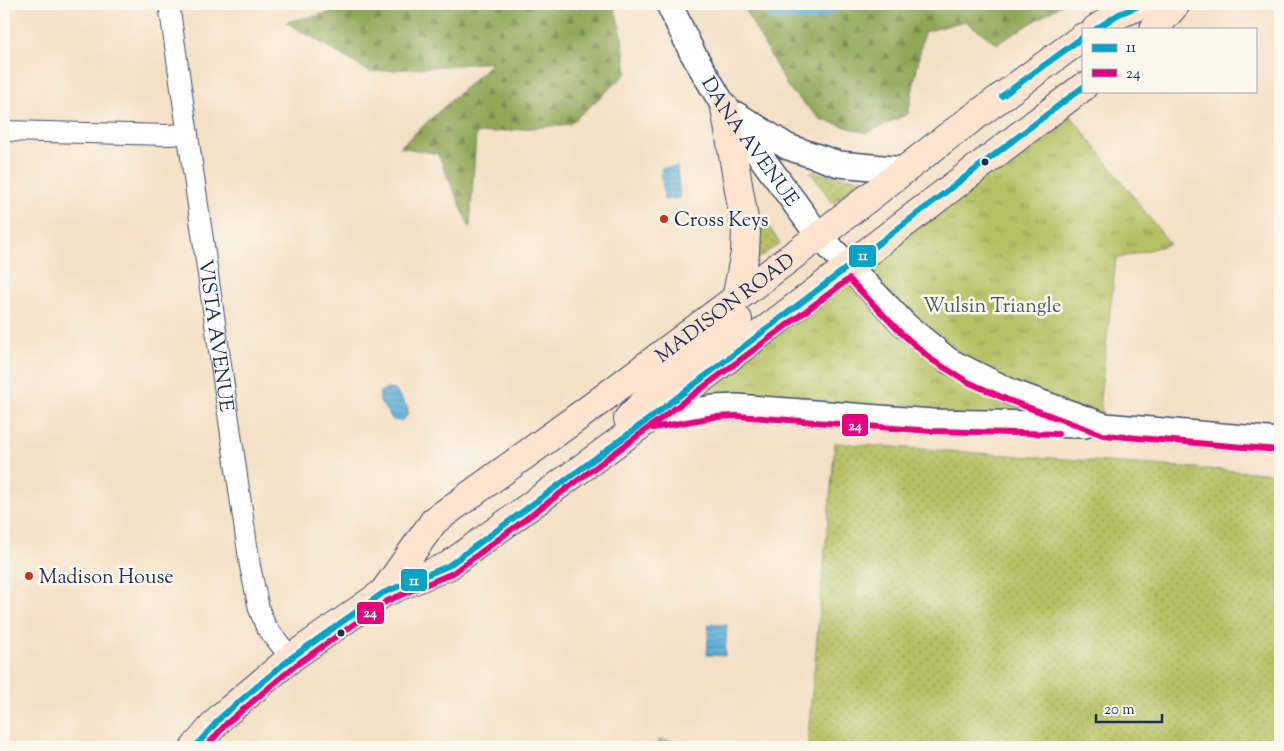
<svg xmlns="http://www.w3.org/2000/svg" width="1284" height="751" viewBox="0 0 1284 751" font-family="'Sorts Mill Goudy',serif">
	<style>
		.grass { fill: url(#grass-dots); stroke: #687860 }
		.forest { fill: url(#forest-firs); stroke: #566b5c }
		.park { fill: url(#park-tufts); stroke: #687860 }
		.water { fill: url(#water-rules); stroke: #3c709c }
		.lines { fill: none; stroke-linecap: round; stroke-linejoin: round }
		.stream { stroke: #5eb2da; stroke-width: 7 }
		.minor-casing { stroke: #3c4a6d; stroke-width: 22 }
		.tertiary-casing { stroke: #3c4a6d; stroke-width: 28 }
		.secondary-casing { stroke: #3c4a6d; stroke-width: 30 }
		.minor { stroke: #fff; stroke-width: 20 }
		.tertiary { stroke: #fff; stroke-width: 25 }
		.secondary { stroke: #fde4d1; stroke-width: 28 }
		.bus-1-casing { stroke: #fbf7ec; stroke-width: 10 }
		.bus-2-casing { stroke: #fbf7ec; stroke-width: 10 }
		.bus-1 { stroke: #01a3c8; stroke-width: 6 }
		.bus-2 { stroke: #e5007d; stroke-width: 6 }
		.bus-dot { fill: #1b2f5e; stroke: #fbf7ec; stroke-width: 2 }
		.poi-dot { fill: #c8321e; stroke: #fbf7ec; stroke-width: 2 }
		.labels { text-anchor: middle; stroke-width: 5; stroke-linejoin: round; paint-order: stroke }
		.street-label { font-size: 20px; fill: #1b2f5e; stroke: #fbf7ec }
		.poi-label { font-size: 20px; fill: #1b2f5e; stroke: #fbf7ec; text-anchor: start }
		.park-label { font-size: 20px; fill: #495b60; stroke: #fbf7ec }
		.line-badge { stroke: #fbf7ec; stroke-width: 2 }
		.badge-label { font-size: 14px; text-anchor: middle; font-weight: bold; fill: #fff }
	</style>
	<defs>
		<pattern id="grass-dots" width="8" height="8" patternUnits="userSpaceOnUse" patternTransform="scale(1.25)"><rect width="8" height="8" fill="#b5c163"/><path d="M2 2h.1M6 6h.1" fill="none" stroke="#929d55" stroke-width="1.8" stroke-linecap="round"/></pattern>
		<pattern id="forest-firs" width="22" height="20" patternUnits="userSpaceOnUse" patternTransform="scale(1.25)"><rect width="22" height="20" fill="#90a759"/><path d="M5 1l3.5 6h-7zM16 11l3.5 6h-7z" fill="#75884d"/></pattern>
		<pattern id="park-tufts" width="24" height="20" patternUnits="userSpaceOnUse" patternTransform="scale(1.25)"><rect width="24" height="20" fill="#b5c163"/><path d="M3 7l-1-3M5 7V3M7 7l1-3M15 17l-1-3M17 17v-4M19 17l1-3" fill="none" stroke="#929d55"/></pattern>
		<pattern id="water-rules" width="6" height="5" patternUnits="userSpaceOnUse" patternTransform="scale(1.25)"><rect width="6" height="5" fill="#5eb2da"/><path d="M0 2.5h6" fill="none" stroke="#4d91b4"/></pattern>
	</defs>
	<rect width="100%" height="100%" fill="#fbf7ec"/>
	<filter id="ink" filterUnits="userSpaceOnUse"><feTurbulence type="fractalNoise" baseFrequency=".02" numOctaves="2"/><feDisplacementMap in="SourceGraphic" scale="10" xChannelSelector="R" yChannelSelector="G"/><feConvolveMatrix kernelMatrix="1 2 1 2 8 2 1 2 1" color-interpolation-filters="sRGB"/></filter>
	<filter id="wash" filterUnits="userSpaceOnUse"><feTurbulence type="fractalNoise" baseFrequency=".0096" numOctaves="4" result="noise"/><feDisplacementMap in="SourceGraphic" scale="20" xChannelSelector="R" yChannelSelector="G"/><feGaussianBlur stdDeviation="1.12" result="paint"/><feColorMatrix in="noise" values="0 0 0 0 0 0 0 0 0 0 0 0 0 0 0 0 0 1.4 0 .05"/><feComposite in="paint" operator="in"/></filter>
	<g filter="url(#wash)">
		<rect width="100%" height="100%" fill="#f4e0c5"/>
		<!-- grass -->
		<path class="grass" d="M810,172L865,180L833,203Z
			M762,217L780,243L753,262Z
			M835,443L1280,474V747H807Z
			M659,740L752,747H658Z"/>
		<!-- forest -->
		<path class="forest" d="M371,4H613L621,31L627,73L570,124L476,134L470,228L438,154L400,147L493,62L370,72L286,22Z
			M742,4H1063L997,44L965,21L924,32L908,114L866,133L820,119L788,88Z"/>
		<!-- park -->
		<path class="park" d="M1061,103L1170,244L1116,259L1100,399L1105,426L842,415L649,419Z"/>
		<!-- water -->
		<path class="water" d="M677,167L680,198L664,200L661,168Z
			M386,389L395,390L408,408L407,416L402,421L393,420L380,402V392Z
			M709,624L727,625L725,656L707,655Z"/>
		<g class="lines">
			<!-- stream -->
			<path class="stream" d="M772,16L813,18L847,4"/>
		</g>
	</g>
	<g filter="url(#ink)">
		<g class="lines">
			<defs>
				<g id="minor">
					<path id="s1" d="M169,4L250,566L259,609L266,627L291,658"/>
					<path d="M4,131L170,135L188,133"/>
				</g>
				<g id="tertiary">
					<path id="s2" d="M669,4L692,52L725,108L819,236L905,325L949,361L1011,392L1105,426L1280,441"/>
					<path d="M737,115L788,147L839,164L905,170"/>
					<path d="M649,419L713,408L737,407L932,422L1085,425"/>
				</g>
				<g id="secondary">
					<path d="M1096,29L1119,14L1144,4"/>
					<path d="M1154,29L1176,4"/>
					<path d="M725,108L746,231L745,253L736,299"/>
					<path d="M628,419L681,364L738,320"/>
					<path id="s3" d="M383,593L434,521L593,406L819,236L951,134L1083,37"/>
					<path d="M195,747L221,717L291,658L383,593L448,566L649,419L1083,87"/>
				</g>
			</defs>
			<!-- minor casing -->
			<use href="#minor" class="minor-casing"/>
			<!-- tertiary casing -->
			<use href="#tertiary" class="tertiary-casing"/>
			<!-- secondary casing -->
			<use href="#secondary" class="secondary-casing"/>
			<!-- minor -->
			<use href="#minor" class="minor"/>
			<!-- tertiary -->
			<use href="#tertiary" class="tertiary"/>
			<!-- secondary -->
			<use href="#secondary" class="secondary"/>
			<defs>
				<path id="bus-1" d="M1096,29L1119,14L1144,4
					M1002,96L1083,37
					M195,747L221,717L291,658L383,593L448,566L649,419L1083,87"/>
				<path id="bus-2" d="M653,428L714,417L737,416L931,431L1058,434
					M206,747L227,723L296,665L387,601L453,573L849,279L899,331L932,360L968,382L1008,400L1103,435L1279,450"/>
			</defs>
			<!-- bus-1 casing -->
			<use href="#bus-1" class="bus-1-casing"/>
			<!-- bus-2 casing -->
			<use href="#bus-2" class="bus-2-casing"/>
			<!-- bus-1 -->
			<use href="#bus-1" class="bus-1"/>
			<!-- bus-2 -->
			<use href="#bus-2" class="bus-2"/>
		</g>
	</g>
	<!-- markers -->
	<g class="bus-dot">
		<circle cx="985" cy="162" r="4.5"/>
		<circle cx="341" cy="633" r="4.5"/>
	</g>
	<g class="poi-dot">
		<circle cx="664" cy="219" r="5"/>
		<circle cx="29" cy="576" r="5"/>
	</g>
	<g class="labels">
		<!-- street labels -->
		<g class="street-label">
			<text dy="7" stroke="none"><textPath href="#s2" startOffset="160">DANA AVENUE</textPath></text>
			<text dy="7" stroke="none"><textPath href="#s3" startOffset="449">MADISON ROAD</textPath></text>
			<text dy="7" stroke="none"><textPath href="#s1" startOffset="335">VISTA AVENUE</textPath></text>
		</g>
		<!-- poi labels -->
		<g class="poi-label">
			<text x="674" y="226">Cross Keys</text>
			<text x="39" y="583">Madison House</text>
		</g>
		<!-- park labels -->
		<g class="park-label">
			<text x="992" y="312">Wulsin Triangle</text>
		</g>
	</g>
	<g class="line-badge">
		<rect x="848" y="244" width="29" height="24" rx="5" fill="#01a3c8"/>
		<rect x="841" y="413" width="28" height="24" rx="5" fill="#e5007d"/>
		<rect x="400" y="568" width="28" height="24" rx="5" fill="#01a3c8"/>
		<rect x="356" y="601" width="29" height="24" rx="5" fill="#e5007d"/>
	</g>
	<g class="badge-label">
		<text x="863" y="260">11</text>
		<text x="855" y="430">24</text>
		<text x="414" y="585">11</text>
		<text x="370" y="617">24</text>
	</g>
	<!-- margin -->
	<rect width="1284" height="751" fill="none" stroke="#fbf7ec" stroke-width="20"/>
	<!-- legend -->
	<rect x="1082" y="28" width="175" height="65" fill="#fbf7ec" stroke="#a1a7b3"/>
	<rect x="1092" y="44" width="25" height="8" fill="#01a3c8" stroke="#a1a7b3"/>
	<text x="1126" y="52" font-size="15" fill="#1b2f5e">11</text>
	<rect x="1092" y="69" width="25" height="8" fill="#e5007d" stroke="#a1a7b3"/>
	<text x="1126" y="78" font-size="15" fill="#1b2f5e">24</text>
	<!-- scale -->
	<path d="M1096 714v8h66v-8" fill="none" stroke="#1b2f5e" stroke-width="2.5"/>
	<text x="1104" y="714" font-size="15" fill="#1b2f5e" stroke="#fbf7ec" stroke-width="4" paint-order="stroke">20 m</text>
</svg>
